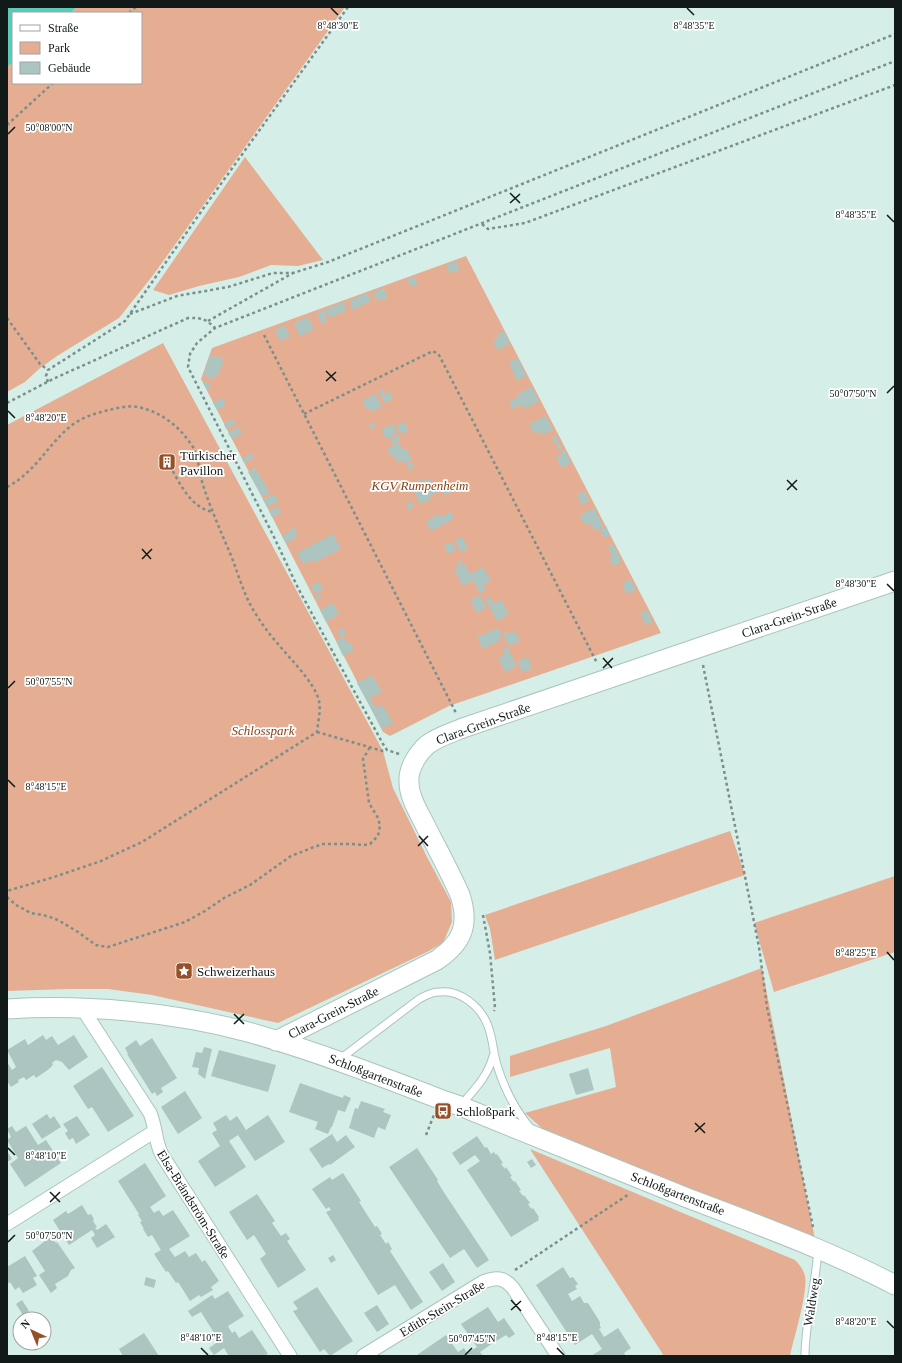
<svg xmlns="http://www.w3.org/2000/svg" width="902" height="1363" viewBox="0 0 902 1363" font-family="Georgia,serif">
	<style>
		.green { fill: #e5ae92 }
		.water { fill: #5acbb8 }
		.building { fill: #adc5c0 }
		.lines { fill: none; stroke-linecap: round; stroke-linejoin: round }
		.lane-casing { stroke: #abc4be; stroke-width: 9 }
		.street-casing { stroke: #abc4be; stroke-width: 15 }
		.secondary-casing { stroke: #abc4be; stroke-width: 21 }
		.path { stroke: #7c8e8a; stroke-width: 2.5; stroke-dasharray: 3 3; stroke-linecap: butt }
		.lane { stroke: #fff; stroke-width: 7 }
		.street { stroke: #fff; stroke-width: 13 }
		.secondary { stroke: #fff; stroke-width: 19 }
		.ticks { fill: none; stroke: #111a18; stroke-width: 1.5 }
		.labels { text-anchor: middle; stroke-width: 3.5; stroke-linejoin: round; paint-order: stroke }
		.poi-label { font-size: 13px; fill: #111a18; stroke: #fff; text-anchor: start }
		.park-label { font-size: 13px; font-style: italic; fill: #864116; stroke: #fff }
		.street-label { font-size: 13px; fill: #111a18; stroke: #fff }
		.ticks-label { font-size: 10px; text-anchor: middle; fill: #111a18; stroke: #fff; stroke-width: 3.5; stroke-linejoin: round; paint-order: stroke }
	</style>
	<rect width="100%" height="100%" fill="#d5eee8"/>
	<!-- green -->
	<path class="green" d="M77,7H345L154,274L119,318L57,356L39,369L25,382L7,392V67L13,62V83H141V13H70Z
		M245,157L323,260L298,266L271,265L239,277L199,286L169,295L153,290Z
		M466,256L661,633L449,706L390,736L383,732L201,379L212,348Z
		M163,343L383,751L393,788L426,855L451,902L452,922L443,943L427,952L278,1023L152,995L108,989H69L7,991V425Z
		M730,831L745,875L495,960L490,929L485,915Z
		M895,876V952L774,992L754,923Z
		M762,968L815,1239L634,1169L545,1131L525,1113L616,1087L610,1048L510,1077V1056L606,1026Z
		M530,1149L795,1260C800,1265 803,1269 805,1276C808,1293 794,1337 790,1356H664Z"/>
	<!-- water -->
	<path class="water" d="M7,7H77L70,13H13V62L7,67Z"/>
	<!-- building -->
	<path class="building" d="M456,261L460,270L453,273L452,271L449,273L446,265Z
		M414,277L418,284L411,287L407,280Z
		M383,288L388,298L381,301L380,298L376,300L373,293Z
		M367,293L371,301L353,310L349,301Z
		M343,302L347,310L330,318L328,314L325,315L327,321L322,324L317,314Z
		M308,317L314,330L300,336L294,323Z
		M284,325L290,336L280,341L275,330Z
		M504,331L510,344L497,350L493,340L499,337L497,334Z
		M210,355L224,359L217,377L214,376L213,379L204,376L206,373H204Z
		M518,358L526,376L517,381L509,362Z
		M207,381L211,388L207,390L203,383Z
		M532,387L539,402L524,409L522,404L512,409L509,402L519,397L517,394Z
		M381,389L384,394L389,392L393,399L385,403L378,390Z
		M375,394L382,406L372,412L370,408L367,410L362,401Z
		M223,398L226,405L217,410L213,403Z
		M546,416L553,430L542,435L540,431L534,434L529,424Z
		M233,419L236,424L226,429L224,424Z
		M404,422L409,431L404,434L402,431L400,433L396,426Z
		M370,423L375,424L374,429L369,428Z
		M392,424L397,433L386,439L381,430Z
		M239,427L242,434L232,439L228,433Z
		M398,435L401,440L392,445L390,440Z
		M556,435L559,442L555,444L552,437Z
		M399,443L403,450L406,448L412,460L404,464L403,460L398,463L394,455L391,456L387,449Z
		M560,444L562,449L559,450L556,446Z
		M565,450L571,463L562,468L556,457L562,454L561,452Z
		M252,453L254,458L244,463L242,459Z
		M162 461a5 5 0 1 1 10 0a5 5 0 1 1-10 0Z
		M412,463L414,468L409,470L407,465Z
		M255,468L270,492L262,497L248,472Z
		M430,478L433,484L439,481L444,489L449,487L452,492L444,495L442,490L430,496L431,499L420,504L414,491L420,488L417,482L422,479L423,482Z
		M585,491L589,501L582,505L577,495Z
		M274,494L279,501L267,507L263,500Z
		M411,501L414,507L409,510L406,504Z
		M278,506L281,513L272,517L269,511Z
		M594,508L603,526L595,531L591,524L588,525L587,523L584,524L580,515Z
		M451,512L454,519L431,531L426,521L439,514L441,517Z
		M606,526L610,535L604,538L600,530Z
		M294,527L298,535L294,537L295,539L286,543L282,536L290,532L289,530Z
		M333,534L341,549L313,563L312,560L303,564L297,553Z
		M462,537L468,548L461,552L455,541Z
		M452,542L456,550L448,554L444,546Z
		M613,544L622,561L613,566L609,558L612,556L608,547Z
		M460,560L463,565L465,564L470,574L483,567L491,581L483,585L486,590L480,593L473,580L463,586L454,569L459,567L457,562Z
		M631,579L636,590L627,594L622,584Z
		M319,582L323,589L315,593L311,586Z
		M320,593L322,597L317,599L315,595Z
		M480,595L486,608L477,613L470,600Z
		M490,597L494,604L501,600L509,614L497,621L485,599Z
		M333,603L339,614L326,622L320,610Z
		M647,610L653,622L646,625L640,614Z
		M343,628L346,634L340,637L337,632Z
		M498,628L502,635L500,637L501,640L483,649L477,637Z
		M507,631L509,634L515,631L520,641L509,646L503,633Z
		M344,637L347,643L350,642L354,650L343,656L336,641Z
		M507,647L517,666L505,672L498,658L505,655L502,649Z
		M528,657L532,669L522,672L518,661Z
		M372,675L382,692L370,698L376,708L383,705L393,723L382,729L357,683Z
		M43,1035L46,1040L52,1036L58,1045L74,1035L88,1057L69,1070L62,1062L56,1060L52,1063L53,1065L49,1069L36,1078L34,1075L26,1080L24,1077L18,1080L19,1082L11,1087L7,1081V1062L12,1070L16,1067L7,1050L25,1039L28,1045Z
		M152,1038L177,1078L161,1088L163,1092L157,1096L155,1092L152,1094L127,1054H128L125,1048L136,1040L140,1046Z
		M204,1047L212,1049L205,1079L198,1074L199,1068L192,1067L196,1052L202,1053Z
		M219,1050L276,1065L268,1092L211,1076Z
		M102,1067L134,1116L108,1132L92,1107L88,1109L73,1086Z
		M588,1068L594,1090L576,1095L569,1074Z
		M300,1083L343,1098L344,1095L351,1098L345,1112L338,1110L332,1127H331L328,1134L315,1129L318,1122L289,1112Z
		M185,1091L202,1118L178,1134L161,1107Z
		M361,1101L385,1109L383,1112L391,1115L385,1130L378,1127L374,1138L349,1128L355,1108L358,1109Z
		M47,1114L50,1119L54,1116L61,1127L42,1139L32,1124Z
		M226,1115L230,1121L237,1116L246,1130L268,1115L285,1142L255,1161L238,1135L229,1141L246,1167L215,1187L198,1161L220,1146L212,1133L217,1130L213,1123Z
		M77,1116L90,1135L76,1144L73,1138L69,1140L65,1133L68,1131L63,1124Z
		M12,1126L16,1132L26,1126L38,1145L46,1140L61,1163L25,1187L10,1164L18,1158L7,1140L11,1137L7,1129Z
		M332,1134L337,1142L346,1135L355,1147L330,1165L329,1164L322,1168L309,1149Z
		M477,1136L485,1148L487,1147L491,1154L494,1152L496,1155L497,1154L503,1163L501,1164L505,1169L506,1167L512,1176L510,1177L514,1182L515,1181L521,1190L519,1191L520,1192L523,1196L524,1195L530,1203L528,1204L529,1206L532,1209L533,1208L539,1217L538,1218L539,1220L511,1237L467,1170L480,1161L475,1155L460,1165L452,1153Z
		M417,1148L438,1180L437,1181L445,1194L489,1260L477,1268L464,1249L450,1258L389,1167Z
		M7,1151L12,1159L7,1162Z
		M532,1159L536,1165L531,1168L527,1162Z
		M145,1163L166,1196L150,1207L154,1213L159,1210L163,1216L173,1210L190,1236L169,1249L175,1257L185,1251L189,1257L196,1253L202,1262L205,1260L219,1281L211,1287L213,1290L201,1297L199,1295L190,1301L178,1282L176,1283L168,1271L166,1272L154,1254L161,1250L152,1235L148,1237L143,1229H144L140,1222L142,1221L138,1215L139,1214L118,1181Z
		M343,1173L361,1201L359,1202L375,1227L377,1226L382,1234L380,1235L386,1244L388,1242L392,1249L390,1251L423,1302L411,1310L395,1285L378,1295L326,1212L331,1210L329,1207L326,1209L312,1189L330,1177L332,1180Z
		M257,1194L275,1221L272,1223L281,1236L286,1233L290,1239L287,1241L306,1270L278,1288L260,1259L266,1254L254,1235L247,1240L229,1212Z
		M82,1205L88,1215L91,1214L94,1219L93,1221L97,1227L95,1228L97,1230L106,1224L115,1237L97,1248L91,1238L95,1235L92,1230L69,1245L53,1220L66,1211L68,1214Z
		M49,1238L53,1239L56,1243L57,1242L75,1268L71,1270L68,1276L55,1284L57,1288L51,1293L39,1275L45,1271L32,1251Z
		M333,1255L336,1260L331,1263L328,1258Z
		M25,1256L37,1276L33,1278L37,1285L23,1293L19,1287L15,1290L10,1282L7,1284V1267Z
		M443,1263L455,1282L442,1291L429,1272Z
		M563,1267L570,1278L573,1277L578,1284L575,1286L577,1289L568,1294L572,1301L580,1296L584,1303H588L600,1322V1326L601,1328L599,1329L604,1337L618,1328L631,1348L624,1353L626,1356H591L602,1349L592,1334L575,1345L536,1285Z
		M146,1277L156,1280L154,1288L144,1285Z
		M317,1287L353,1341L330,1356L324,1349L320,1352L293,1311L298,1309L293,1302Z
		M228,1291L244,1316L228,1326L232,1333L235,1331L239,1338L252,1330L268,1354L265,1355L266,1356H229L224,1348L214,1355L209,1348L219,1341L201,1312L192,1317L188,1311L212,1295L215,1299Z
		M22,1300L29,1311L23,1315L16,1304Z
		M377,1305L389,1324L377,1332L364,1313Z
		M488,1307L498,1322L504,1318L515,1334L509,1338L506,1335L493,1343L480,1352L483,1356H418L417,1355L446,1335L458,1352L464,1348L467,1353L477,1347L461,1324Z
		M144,1333L159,1356H123L119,1349Z"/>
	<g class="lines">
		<defs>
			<path id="lane" d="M340,1059L419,999C425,996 431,992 439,992C460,989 481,1007 488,1026C493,1039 493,1052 497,1065C504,1088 515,1110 531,1129
				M461,1105C475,1089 488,1076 493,1056
				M805,1356C805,1320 816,1285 818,1249"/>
			<path id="street" d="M82,1008L150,1113C156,1127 155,1142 162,1155L290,1356
				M7,1224L155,1131
				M363,1356L483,1282C496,1277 504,1277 513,1288L558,1356"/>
			<path id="secondary" d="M7,1009C85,1004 173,1012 248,1032C315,1051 380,1076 445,1101L460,1106C535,1136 610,1167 685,1197C756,1224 828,1250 895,1285
				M276,1041L437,960C462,943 470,925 460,895C450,872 438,850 426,827C420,814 409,798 409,782C408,769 417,754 427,745C437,737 451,733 463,728L895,581"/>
		</defs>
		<!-- lane casing -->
		<use href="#lane" class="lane-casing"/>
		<!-- street casing -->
		<use href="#street" class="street-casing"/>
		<!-- secondary casing -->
		<use href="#secondary" class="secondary-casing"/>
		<!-- path -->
		<path class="path" d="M129,13L136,7
			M7,125L53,83
			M482,224L488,229L525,223L895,85
			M130,314L177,296L228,287L273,273H293L328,262L895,34
			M7,318L40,364L48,370
			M208,321L293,273
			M264,335L456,713
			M48,382L46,376L48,370L125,321L205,206L348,7
			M7,403L53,379L188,318C201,318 205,318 215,328
			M304,414L433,351L439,355L597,663
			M170,466C180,484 191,508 213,512
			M7,487C36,472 48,444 72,425C83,417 96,413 109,410C117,408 129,405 138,407C162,412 180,427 193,447C199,459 199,473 203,485C211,510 222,534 232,558C238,574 243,591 251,606C259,620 268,633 279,645C291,660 315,683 319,701C321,711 318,722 317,732L142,842L101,861L54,877L7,891
			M703,665L759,947L767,1007L813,1227
			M317,732L383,751L387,750
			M399,754L387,750L383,744L298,588L274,537L188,367L190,354L197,343L215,328L895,61
			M7,897L16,905L31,913L47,916L58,920L78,932L96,945L108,947L185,922L205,911L224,898L250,885L291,856L314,847L323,844H352L364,845L370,844L378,836L380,826L378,818L369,803L363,759L370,747
			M483,915L490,953L495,1008L494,1011
			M426,1135L434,1115
			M515,1270L629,1194"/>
		<!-- lane -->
		<use href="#lane" class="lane"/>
		<!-- street -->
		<use href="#street" class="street"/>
		<!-- secondary -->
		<use href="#secondary" class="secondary"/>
	</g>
	<!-- ticks -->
	<path class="ticks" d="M331,8L338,15M687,8L694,15M8,134L15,127M510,193L520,203M510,203L520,194M887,215L894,222M326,371L336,381M326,381L336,372M887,393L894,386M8,411L15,418M787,480L797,490M787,490L797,480M142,549L151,559M142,559L152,549M887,584L894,591M603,658L612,668M603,668L613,658M8,688L15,681M8,780L15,787M419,836L428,846M418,846L428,836M887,952L894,960M234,1014L244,1024M234,1024L244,1014M695,1123L705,1133M695,1132L705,1123M8,1148L15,1155M50,1192L60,1202M50,1202L60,1192M8,1242L15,1235M511,1300L521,1311M511,1310L521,1301M887,1321L894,1328M201,1348L208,1355M557,1348L564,1355M465,1355L472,1348"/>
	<!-- icons -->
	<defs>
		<symbol id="building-square" viewBox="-11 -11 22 22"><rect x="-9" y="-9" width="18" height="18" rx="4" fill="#965028" stroke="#fff"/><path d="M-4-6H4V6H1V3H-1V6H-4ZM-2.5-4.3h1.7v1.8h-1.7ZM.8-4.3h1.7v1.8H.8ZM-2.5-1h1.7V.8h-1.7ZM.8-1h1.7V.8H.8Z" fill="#fff"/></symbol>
		<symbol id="sight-square" viewBox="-11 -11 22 22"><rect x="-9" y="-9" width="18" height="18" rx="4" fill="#965028" stroke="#fff"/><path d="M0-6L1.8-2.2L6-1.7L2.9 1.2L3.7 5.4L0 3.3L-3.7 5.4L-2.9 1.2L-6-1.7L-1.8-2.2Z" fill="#fff"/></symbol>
		<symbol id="bus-square" viewBox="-11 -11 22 22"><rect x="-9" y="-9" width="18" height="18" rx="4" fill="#965028" stroke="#fff"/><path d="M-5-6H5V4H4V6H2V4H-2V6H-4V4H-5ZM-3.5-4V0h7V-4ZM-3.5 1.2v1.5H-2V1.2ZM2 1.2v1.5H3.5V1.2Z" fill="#fff"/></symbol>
	</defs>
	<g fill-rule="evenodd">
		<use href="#building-square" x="157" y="452" width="20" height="20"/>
		<use href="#sight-square" x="174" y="961" width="20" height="20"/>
		<use href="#bus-square" x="433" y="1101" width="20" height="20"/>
	</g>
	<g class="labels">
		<!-- poi labels -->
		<g class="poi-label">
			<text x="180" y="460">Türkischer<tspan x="180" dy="15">Pavillon</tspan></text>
			<text x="197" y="976">Schweizerhaus</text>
			<text x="456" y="1116">Schloßpark</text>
		</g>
		<!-- park labels -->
		<g class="park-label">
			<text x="420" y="490">KGV Rumpenheim</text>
			<text x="263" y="735">Schlosspark</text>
		</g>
		<!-- street labels -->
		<g class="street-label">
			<text transform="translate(789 617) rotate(-19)" y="5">Clara-Grein-Straße</text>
			<text transform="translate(483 723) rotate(-20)" y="5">Clara-Grein-Straße</text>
			<text transform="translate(333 1012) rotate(-27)" y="5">Clara-Grein-Straße</text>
			<text transform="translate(376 1075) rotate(21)" y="5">Schloßgartenstraße</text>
			<text transform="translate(678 1193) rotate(21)" y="5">Schloßgartenstraße</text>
			<text transform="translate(194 1204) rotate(58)" y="5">Elsa-Brändström-Straße</text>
			<text transform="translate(811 1302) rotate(-81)" y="5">Waldweg</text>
			<text transform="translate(442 1308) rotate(-31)" y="5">Edith-Stein-Straße</text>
		</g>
	</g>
	<g class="ticks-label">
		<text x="338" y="29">8°48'30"E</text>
		<text x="694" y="29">8°48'35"E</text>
		<text x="49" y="131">50°08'00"N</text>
		<text x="856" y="218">8°48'35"E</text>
		<text x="853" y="397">50°07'50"N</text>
		<text x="46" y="421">8°48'20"E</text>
		<text x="856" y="587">8°48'30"E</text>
		<text x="49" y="685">50°07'55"N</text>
		<text x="46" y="790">8°48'15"E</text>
		<text x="856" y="956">8°48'25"E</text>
		<text x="46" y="1159">8°48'10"E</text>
		<text x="49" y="1239">50°07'50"N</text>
		<text x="856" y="1325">8°48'20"E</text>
		<text x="201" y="1341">8°48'10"E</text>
		<text x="557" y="1341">8°48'15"E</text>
		<text x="472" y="1342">50°07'45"N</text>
	</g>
	<!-- border -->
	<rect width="902" height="1363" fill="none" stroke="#111a18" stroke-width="16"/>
	<!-- legend -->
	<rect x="12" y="12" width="130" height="72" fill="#ffffff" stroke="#a0a3a3"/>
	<rect x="20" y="25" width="20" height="6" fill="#ffffff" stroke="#a0a3a3"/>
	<text x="48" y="32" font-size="12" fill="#111a18">Straße</text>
	<rect x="20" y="42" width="20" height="12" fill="#e5ae92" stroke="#a0a3a3"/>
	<text x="48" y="52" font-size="12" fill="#111a18">Park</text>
	<rect x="20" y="62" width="20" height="12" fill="#adc5c0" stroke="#a0a3a3"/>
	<text x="48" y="72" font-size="12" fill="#111a18">Gebäude</text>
	<!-- north arrow -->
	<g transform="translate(32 1331) rotate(316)"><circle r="19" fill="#ffffff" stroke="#a0a3a3"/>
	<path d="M0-3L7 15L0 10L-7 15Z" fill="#965028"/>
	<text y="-6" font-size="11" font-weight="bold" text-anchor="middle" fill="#111a18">N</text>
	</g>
</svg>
